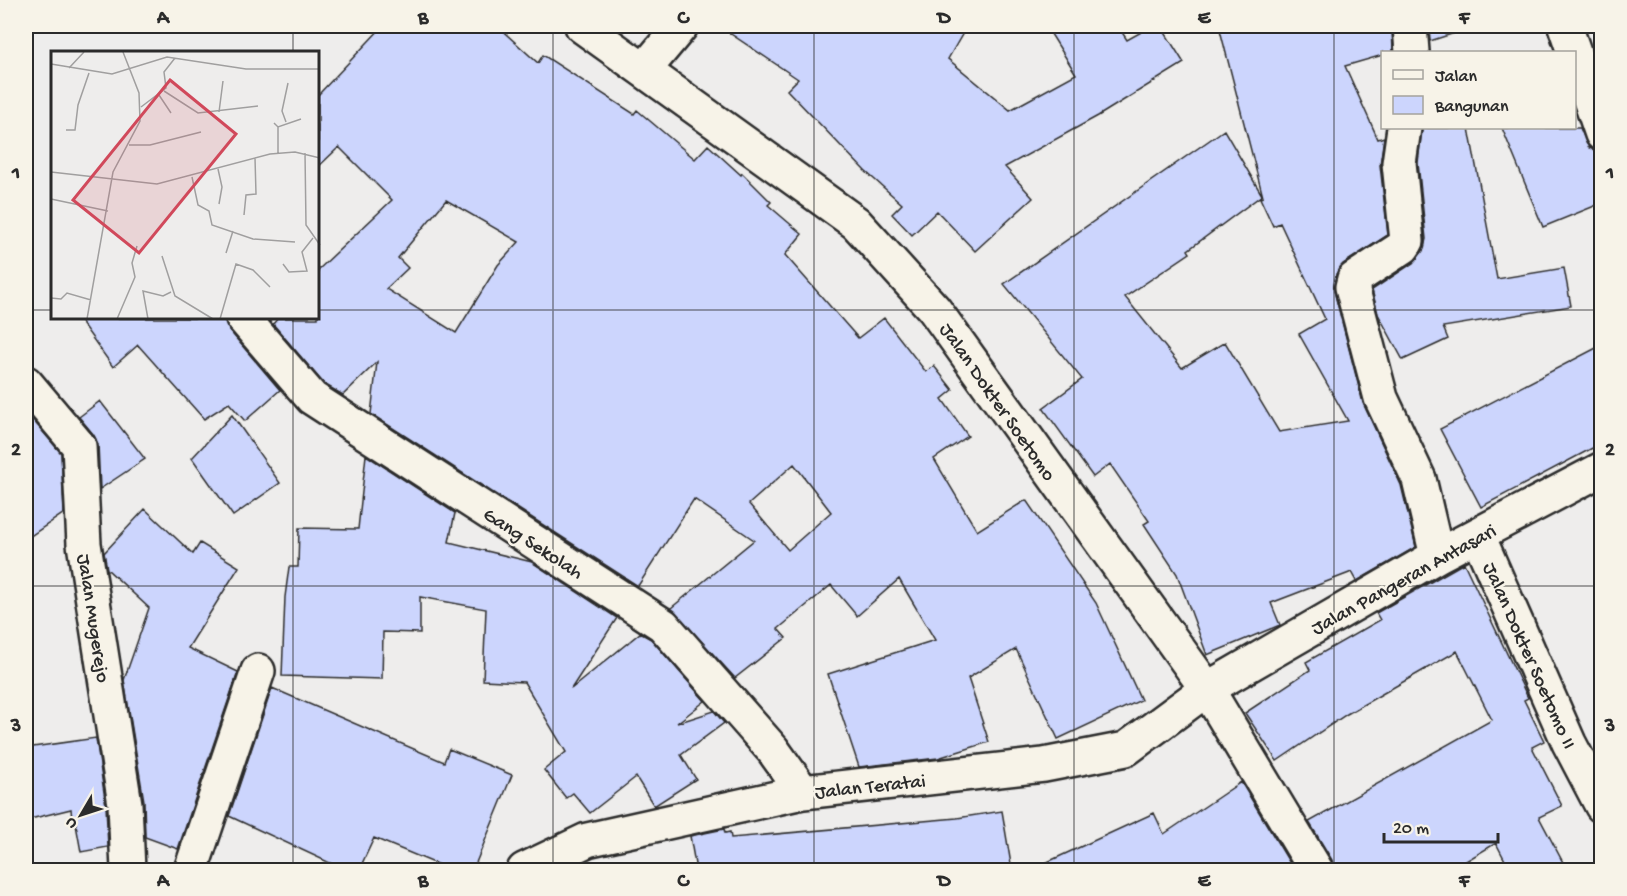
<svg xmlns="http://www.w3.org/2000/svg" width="1627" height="896" viewBox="0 0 1627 896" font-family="'Gochi Hand',sans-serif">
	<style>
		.building { fill: #ccd5fd; stroke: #2b2b2b; stroke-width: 1.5; fill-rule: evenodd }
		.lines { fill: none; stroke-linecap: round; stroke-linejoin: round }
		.minor-casing { stroke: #2b2b2b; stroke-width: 38 }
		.minor { stroke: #f7f3e8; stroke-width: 33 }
		.grid { fill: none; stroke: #2b2b2b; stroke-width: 1.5; stroke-opacity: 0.55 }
		.labels { text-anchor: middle; stroke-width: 5; stroke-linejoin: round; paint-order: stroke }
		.street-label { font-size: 20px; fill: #2b2b2b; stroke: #f7f3e8 }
		.inset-road { fill: none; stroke: #a09f9f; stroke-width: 1.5 }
		.view { fill: #d1495b; fill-opacity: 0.15; stroke: #d1495b; stroke-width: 3 }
		.inset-edge { fill: none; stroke: #2b2b2b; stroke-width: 3 }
		.neatline { fill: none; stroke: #2b2b2b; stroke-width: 2 }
		.grid-label { font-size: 20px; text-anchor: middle; font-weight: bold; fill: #2b2b2b }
	</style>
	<rect width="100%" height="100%" fill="#eeedec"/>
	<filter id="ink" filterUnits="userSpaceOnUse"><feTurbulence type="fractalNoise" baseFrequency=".0167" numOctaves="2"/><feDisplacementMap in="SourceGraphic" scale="12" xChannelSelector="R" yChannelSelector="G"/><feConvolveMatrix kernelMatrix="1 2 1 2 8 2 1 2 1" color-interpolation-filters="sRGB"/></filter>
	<g filter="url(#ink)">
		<!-- building -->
		<path class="building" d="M383,26H497L538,63L543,55L634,114L637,110L695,159L708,145L741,175L742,173L771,202L768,205L802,234L785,255L858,338L884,318L926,372L934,366L953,390L942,399L968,436L934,459L977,531L1026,500L1096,603L1141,700L1058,739L1016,649L968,678L989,742L938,758L859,767L828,674L935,640L899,579L857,616L831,585L778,629L786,638L735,678L671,608L754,540L694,499L638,586L371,414L377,362L343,395L324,384L273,324L278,318H318V270L392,200L339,147L318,167V95ZM446,200L519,242L498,265L456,333L386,289L408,268L398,258ZM794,464L831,512L788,550L749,504Z
			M719,26H967L948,59L1010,110L1076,74L1046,26H1118L1127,40L1152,26H1161L1184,63L1098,116L1005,167L1033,198L975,251L937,211L912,235L892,214L902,204L865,171L787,90L798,79Z
			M1219,26H1392L1393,52H1383V55L1345,66L1378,139L1384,137L1380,165L1388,235L1343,264L1336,274L1334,291L1363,403L1401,485L1416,547L1357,581L1352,572L1271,603L1280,625L1207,655L1177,574L1144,524L1149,521L1110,464L1093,477L1043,408L1082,379L1004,284L1224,130L1262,195L1188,250L1190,253L1125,297L1182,368L1225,342L1279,432L1348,421L1299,334L1325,319L1280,223L1273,226L1260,198L1263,197Z
			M1429,26H1454L1455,33L1430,41Z
			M1422,128H1469L1497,279L1564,268L1571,306L1443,327L1448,339L1403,360L1378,314L1372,290L1413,263L1423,251L1426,239L1418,163Z
			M1502,128H1580L1589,148L1602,152V203L1543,227Z
			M78,318H225L229,330L280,390L245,421L229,403L204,419L138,345L113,367Z
			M1602,345V443L1481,507L1440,429Z
			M100,401L145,459L100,489L98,444L93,434L79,417Z
			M26,412L61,453L64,513L26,539Z
			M232,415L280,483L233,516L192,458Z
			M366,455L455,513L449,542L532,562L617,618L571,689L640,633L651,639L705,701L677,723L714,711L724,723L681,755L696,779L654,806L636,777L590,813L573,793L566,798L544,770L566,752L524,682L483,680L486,609L420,597V633L383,632L382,679L282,676L285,597L289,567H298L299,528L358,529Z
			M145,509L193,554L200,543L239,567L188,648L238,672L178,849L145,837L144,801L124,680L149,608L107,569L104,553Z
			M1464,563L1528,698L1524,700L1544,741L1532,747L1562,806L1539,817L1567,870H1510L1496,843L1451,870H1335L1332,860L1309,822L1492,720L1457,651L1347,714L1277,761L1245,713L1310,670L1306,662L1380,620L1376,613Z
			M272,688L444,762L449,749L512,775L473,870H451L374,838L359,870H345L229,816Z
			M96,738L106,806L108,847L81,852L75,819L72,820L71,809L26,820V748Z
			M1241,782L1294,870H1030L1154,813L1164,834Z
			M1002,811L1012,870H696L690,836L724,829L725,833L730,832L731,838L957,818Z"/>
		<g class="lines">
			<defs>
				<path id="minor" d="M582,26L856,223L934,309L1207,689L1316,870
					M1410,26L1412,52
					M1565,26L1574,52
					M1574,53L1602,134
					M645,69L681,26
					M1404,128L1399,163L1407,241L1403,247L1354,279L1352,287L1381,398L1419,479L1437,556
					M243,318L312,398L663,625L773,750L803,792
					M26,383L79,446L84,544L125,804L128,870
					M1478,536L1569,743L1602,806
					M191,870L258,671
					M524,870L587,840L803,792L1044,765L1126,749L1207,689L1437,556L1602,469"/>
			</defs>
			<!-- minor casing -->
			<use href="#minor" class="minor-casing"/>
			<!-- minor -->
			<use href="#minor" class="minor"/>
		</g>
	</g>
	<!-- grid -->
	<path class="grid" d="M293,26V52M553,26V870M814,26V870M1074,26V870M1334,26V870M26,310H52M318,310H1602M293,318V870M26,586H1602"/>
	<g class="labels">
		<!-- street labels -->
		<g class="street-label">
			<text transform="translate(999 401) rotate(55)" y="7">Jalan Dokter Soetomo</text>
			<text transform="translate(534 542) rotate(33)" y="7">Gang Sekolah</text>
			<text transform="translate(1403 578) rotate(-29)" y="7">Jalan Pangeran Antasari</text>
			<text transform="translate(95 618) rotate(81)" y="7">Jalan Mugerejo</text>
			<text transform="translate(1531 655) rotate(66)" y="7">Jalan Dokter Soetomo II</text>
			<text transform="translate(870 785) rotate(-6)" y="7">Jalan Teratai</text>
		</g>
	</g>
	<!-- overview -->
	<g transform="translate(51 51)">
		<rect width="268" height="268" fill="#eeedec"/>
		<path class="inset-road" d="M0,13L61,23L116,6L195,18H269M18,17L33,1M113,40L147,62L207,55M108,44L120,62M90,56L115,37L113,21L124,7M168,61L172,30M235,71L231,60L237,32M223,72L227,76L250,68M227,76V102M15,79H24L27,54L38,22M78,94H99L150,81M254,102L255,174L269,194M167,118L171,136L168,153M0,121L106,133L219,103L244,101L269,107M141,126L147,154L158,160L161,174L202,188L244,191M0,148L57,160M193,164L195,144L205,143L204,107M175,202L182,180M111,205L124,245L162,268M232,213L238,221L256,220L251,201L262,187M0,247L10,248L16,242L40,249M36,268L62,121L89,70L88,42L72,1M66,268L84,226L81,212L86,195M97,268L92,240L112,245L120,241M169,268L185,213L202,219L219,236"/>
		<path class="view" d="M119,29L185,83L88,202L22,149Z"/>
		<rect width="268" height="268" class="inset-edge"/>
	</g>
	<!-- margin -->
	<rect width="1627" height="896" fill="none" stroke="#f7f3e8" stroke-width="66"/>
	<!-- legend -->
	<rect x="1381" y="51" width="195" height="78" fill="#f7f3e8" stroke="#a5a39c" stroke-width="1.5"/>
	<rect x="1393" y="70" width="30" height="9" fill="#f7f3e8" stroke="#a5a39c" stroke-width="1.5"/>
	<text x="1435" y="81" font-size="18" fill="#2b2b2b">Jalan</text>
	<rect x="1393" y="96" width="30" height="18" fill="#ccd5fd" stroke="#a5a39c" stroke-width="1.5"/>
	<text x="1435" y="111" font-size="18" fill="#2b2b2b">Bangunan</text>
	<!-- north arrow -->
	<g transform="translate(81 815) rotate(231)" stroke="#f7f3e8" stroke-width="4.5" paint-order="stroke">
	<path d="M0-4.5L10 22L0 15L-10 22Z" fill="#2b2b2b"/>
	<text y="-9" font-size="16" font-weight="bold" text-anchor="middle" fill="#2b2b2b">U</text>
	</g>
	<!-- scale -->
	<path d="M1384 833v9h114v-9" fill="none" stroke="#2b2b2b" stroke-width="3"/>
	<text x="1393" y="833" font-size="18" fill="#2b2b2b" stroke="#f7f3e8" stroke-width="4.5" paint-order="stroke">20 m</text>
	<rect x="33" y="33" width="1561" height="830" class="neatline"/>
	<g class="grid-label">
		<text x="163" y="23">A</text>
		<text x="423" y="23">B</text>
		<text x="683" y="23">C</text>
		<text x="944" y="23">D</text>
		<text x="1204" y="23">E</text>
		<text x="1464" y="23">F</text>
		<text x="16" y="178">1</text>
		<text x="1610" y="178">1</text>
		<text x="16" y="455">2</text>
		<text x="1610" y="455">2</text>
		<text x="16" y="731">3</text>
		<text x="1610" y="731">3</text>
		<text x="163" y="886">A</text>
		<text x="423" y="886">B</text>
		<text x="683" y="886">C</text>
		<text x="944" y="886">D</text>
		<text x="1204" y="886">E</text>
		<text x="1464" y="886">F</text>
	</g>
</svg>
